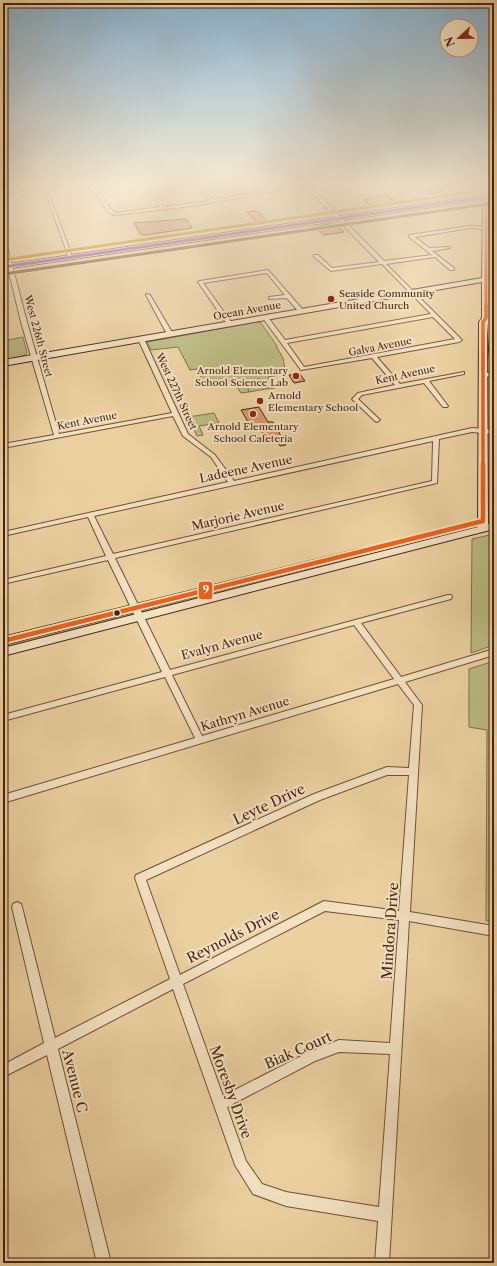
<svg xmlns="http://www.w3.org/2000/svg" width="497" height="1266" viewBox="0 0 497 1266" font-family="'Libre Caslon Text',serif">
	<style>
		.green { fill: #baba82; stroke: #806f4c }
		.building { fill: #d89a6a; stroke: #472415 }
		.lines { fill: none; stroke-linecap: round; stroke-linejoin: round }
		.street-casing { stroke: #704f38; stroke-width: 2 }
		.secondary-casing { stroke: #472415; stroke-width: 2 }
		.primary-casing { stroke: #472415; stroke-width: 2 }
		.street { fill: #f3e1c1; fill-rule: evenodd }
		.secondary { fill: #f3e1c1; fill-rule: evenodd }
		.primary { fill: #e6b870; fill-rule: evenodd }
		.bus-1-far2-casing { stroke: #f3e1c1; stroke-width: 4.5 }
		.bus-1-far1-casing { stroke: #f3e1c1; stroke-width: 5.5 }
		.bus-1-casing { stroke: #f3e1c1; stroke-width: 8 }
		.bus-2-casing { stroke: #f3e1c1; stroke-width: 4.5 }
		.bus-3-casing { stroke: #f3e1c1; stroke-width: 4.5 }
		.bus-4-casing { stroke: #f3e1c1; stroke-width: 4.5 }
		.bus-1-far2 { stroke: #e96221; stroke-width: 3 }
		.bus-1-far1 { stroke: #e96221; stroke-width: 3.5 }
		.bus-1 { stroke: #e96221; stroke-width: 4.5 }
		.bus-2 { stroke: #8e44ad; stroke-width: 3 }
		.bus-3 { stroke: #7a4b2a; stroke-width: 3 }
		.bus-4 { stroke: #c27f06; stroke-width: 3 }
		.poi-dot { fill: #8f2418; stroke: #f3e1c1; stroke-width: 1.5 }
		.bus-dot { fill: #472415; stroke: #f3e1c1; stroke-width: 1.5 }
		.labels { text-anchor: middle; stroke-width: 4; stroke-linejoin: round; paint-order: stroke }
		.far-poi-label { font-size: 10px; fill: #472415; stroke: #f3e1c1; text-anchor: start }
		.far-street-label { font-size: 10px; fill: #472415; stroke: #f3e1c1 }
		.street-label { font-size: 12px; fill: #472415; stroke: #f3e1c1 }
		.near-street-label { font-size: 14px; fill: #472415; stroke: #f3e1c1 }
		.line-badge { stroke: #f3e1c1; stroke-width: 1.5 }
		.badge-label { font-size: 11px; text-anchor: middle; font-weight: bold; fill: #fff }
	</style>
	<rect width="100%" height="100%" fill="#ecd1a0"/>
	<filter id="stains"><feTurbulence type="fractalNoise" baseFrequency=".005" numOctaves="4"/><feColorMatrix values="0 0 0 0 .2 0 0 0 0 .09 0 0 0 0 .02 0 0 0 .5 -.17"/></filter>
	<radialGradient id="worn" r=".72"><stop offset=".6" stop-color="#630" stop-opacity="0"/><stop offset="1" stop-color="#630" stop-opacity=".3"/></radialGradient>
	<!-- green -->
	<path class="green" d="M257,322L261,323L277,346H276L283,358L285,369L276,370L279,375L268,377L275,388L267,389L259,378L266,389L249,392L248,389L249,392L241,393L234,382L221,383L220,381L200,384L197,378L201,377L197,369L190,370L178,347L151,350L147,342Z
		M23,337L27,353L23,356L4,360L3,341Z
		M214,413L219,423L199,426L203,435L197,436L188,417Z
		M483,521V529L3,652V641Z
		M494,534V645L471,653L472,539Z
		M494,661L493,732L494,922L486,921L487,730L469,727V669Z"/>
	<!-- building -->
	<path class="building" d="M439,188L449,195L436,197L426,189Z
		M386,194L397,203L371,206L363,199L379,197L377,195Z
		M256,211L259,212L267,222L257,223L247,212Z
		M186,219L192,228L145,235H141L134,223Z
		M328,224H334L344,232L324,235L314,227Z
		M300,374L305,381L294,383L289,375Z
		M259,407L268,422H273L286,445L280,446L275,437L266,438L259,426L251,427L241,410Z"/>
	<g class="lines">
		<defs>
			<path id="street" d="M82,182C100,182 103,204 115,213L160,207L145,182H149L164,207L210,201L195,182H199L213,200L303,184V182L307,183L323,182L309,185L384,261L432,255L409,237V235L470,226L488,227V228L486,229L470,228L415,237L429,248L450,247V248L432,251L454,268V270H450L435,257L386,264L462,340L459,342L377,357L400,384L464,372V374L429,381L448,406L447,407H443L424,383L362,395L358,399L380,420L377,422L375,421L352,399L358,393L395,385L372,358L301,370L262,317L267,316L285,340L431,314L382,264L331,271L314,257V255H318L332,268L379,262L305,186L192,206L114,215L108,212L97,194ZM433,317L455,339L304,367L287,343Z
				M43,185L46,186L73,259L69,258Z
				M3,239L5,240L8,250L27,322L59,434L172,413L138,339L141,337L144,339L188,434L215,455L234,481L472,428L494,430V434L472,432L439,439L437,483L115,558L170,670L448,595H451L452,597L451,599L361,623L401,677L494,649V655L405,682L422,705L410,912L494,926V936L409,921L389,1263H375L378,1221L286,1206L253,1194L235,1165L173,989L58,1049L111,1263H97L47,1055L3,1077V1065L44,1043L12,907L13,904L17,902L21,904L22,907L55,1038L170,979L135,878L136,875L314,794L387,767L409,768L414,705L398,684L3,803V795L195,738L165,677L3,721V715L162,672L108,560L3,584V580L106,556L88,517L3,536V532L228,482L211,457L183,436L173,416L3,448V444L54,435L21,322L3,247ZM433,441L432,481L113,554L94,516ZM354,625L394,679L202,736L172,675ZM387,775H409L399,911L324,901L180,975L146,880L320,800ZM325,911L399,920L390,1043L339,1040L307,1053L223,1096L183,984ZM339,1052L390,1054L379,1207L286,1192L262,1184L246,1161L227,1107L315,1061Z
				M494,250V252L486,253L484,252Z
				M268,270L303,310V312H299L287,298L269,299V297L285,295L267,273L203,283L232,323L227,324L198,282L200,281Z
				M146,294L150,295L173,334L172,335L167,334L146,295Z
				M483,373H494V377L481,376V374Z"/>
			<path id="secondary" d="M63,182H82L3,194V190Z
				M480,182H486L489,210L490,277L494,276V280L490,281V317L494,321V362L490,360L487,323L488,524L494,523V529L3,656V648L478,527L479,322L482,318V282L3,366V360L482,278L483,210Z
				M359,549L364,552L363,554L3,645V637Z"/>
			<path id="primary" d="M494,194V198L3,269V265Z"/>
		</defs>
		<!-- street casing -->
		<use href="#street" class="street-casing"/>
		<!-- secondary casing -->
		<use href="#secondary" class="secondary-casing"/>
		<!-- primary casing -->
		<use href="#primary" class="primary-casing"/>
		<!-- street -->
		<use href="#street" class="street"/>
		<!-- secondary -->
		<use href="#secondary" class="secondary"/>
		<!-- primary -->
		<use href="#primary" class="primary"/>
		<defs>
			<path id="bus-1-far2" d="M483,182L486,210V307"/>
			<path id="bus-1-far1" d="M483,465V322L486,318V306"/>
			<path id="bus-1" d="M3,641L483,521V464"/>
			<path id="bus-2" d="M3,267L494,196"/>
			<path id="bus-3" d="M4,274L494,203"/>
			<path id="bus-4" d="M3,260L493,189"/>
		</defs>
		<!-- bus-1-far2 casing -->
		<use href="#bus-1-far2" class="bus-1-far2-casing"/>
		<!-- bus-1-far1 casing -->
		<use href="#bus-1-far1" class="bus-1-far1-casing"/>
		<!-- bus-1 casing -->
		<use href="#bus-1" class="bus-1-casing"/>
		<!-- bus-2 casing -->
		<use href="#bus-2" class="bus-2-casing"/>
		<!-- bus-3 casing -->
		<use href="#bus-3" class="bus-3-casing"/>
		<!-- bus-4 casing -->
		<use href="#bus-4" class="bus-4-casing"/>
		<!-- bus-1-far2 -->
		<use href="#bus-1-far2" class="bus-1-far2"/>
		<!-- bus-1-far1 -->
		<use href="#bus-1-far1" class="bus-1-far1"/>
		<!-- bus-1 -->
		<use href="#bus-1" class="bus-1"/>
		<!-- bus-2 -->
		<use href="#bus-2" class="bus-2"/>
		<!-- bus-3 -->
		<use href="#bus-3" class="bus-3"/>
		<!-- bus-4 -->
		<use href="#bus-4" class="bus-4"/>
	</g>
	<!-- sky -->
	<linearGradient id="sky" x2="0" y2="1"><stop stop-color="#8bb4d2"/><stop offset="0.51" stop-color="#f6ead4"/><stop offset="1" stop-color="#f6ead4" stop-opacity="0"/></linearGradient>
	<rect width="497" height="360" fill="url(#sky)"/>
	<!-- markers -->
	<g class="poi-dot">
		<circle cx="331" cy="299" r="4"/>
		<circle cx="296" cy="376" r="4"/>
		<circle cx="260" cy="401" r="4"/>
		<circle cx="253" cy="414" r="4"/>
	</g>
	<circle class="bus-dot" cx="117" cy="613" r="3.5"/>
	<g class="labels">
		<!-- far-poi labels -->
		<g class="far-poi-label">
			<text x="339" y="297">Seaside Community<tspan x="339" dy="12">United Church</tspan></text>
			<text x="288" y="374" text-anchor="end">Arnold Elementary<tspan x="288" dy="12">School Science Lab</tspan></text>
			<text x="268" y="399">Arnold<tspan x="268" dy="12">Elementary School</tspan></text>
			<text x="253" y="430" text-anchor="middle">Arnold Elementary<tspan x="253" dy="12">School Cafeteria</tspan></text>
		</g>
		<!-- far-street labels -->
		<g class="far-street-label">
			<text transform="translate(247 310) rotate(-10)" y="4">Ocean Avenue</text>
			<text transform="translate(39 336) rotate(75)" y="4">West 226th Street</text>
			<text transform="translate(380 346) rotate(-11)" y="4">Galva Avenue</text>
			<text transform="translate(405 374) rotate(-12)" y="4">Kent Avenue</text>
			<text transform="translate(177 391) rotate(65)" y="4">West 227th Street</text>
			<text transform="translate(87 420) rotate(-11)" y="4">Kent Avenue</text>
		</g>
		<!-- street labels -->
		<g class="street-label">
			<text transform="translate(246 469) rotate(-12)" y="4">Ladeene Avenue</text>
			<text transform="translate(238 516) rotate(-13)" y="4">Marjorie Avenue</text>
			<text transform="translate(222 645) rotate(-15)" y="4">Evalyn Avenue</text>
			<text transform="translate(245 714) rotate(-17)" y="4">Kathryn Avenue</text>
		</g>
		<!-- near-street labels -->
		<g class="near-street-label">
			<text transform="translate(269 804) rotate(-25)" y="5">Leyte Drive</text>
			<text transform="translate(390 931) rotate(-86)" y="5">Mindora Drive</text>
			<text transform="translate(233 936) rotate(-27)" y="5">Reynolds Drive</text>
			<text transform="translate(298 1050) rotate(-24)" y="5">Biak Court</text>
			<text transform="translate(75 1081) rotate(76)" y="5">Avenue C</text>
			<text transform="translate(231 1092) rotate(70)" y="5">Moresby Drive</text>
		</g>
	</g>
	<rect class="line-badge" x="198" y="581" width="15" height="19" rx="4" fill="#e96221"/>
	<g class="badge-label">
		<text x="206" y="594">9</text>
	</g>
	<!-- margin -->
	<rect width="497" height="1266" fill="none" stroke="#ecd1a0" stroke-width="16"/>
	<rect x="4" y="4" width="489" height="1258" fill="none" stroke="#472415" stroke-width="2"/>
	<rect x="8" y="8" width="481" height="1250" fill="none" stroke="#472415"/>
	<!-- north arrow -->
	<g transform="translate(459 38) rotate(248)"><circle r="19" fill="#f3e1c1" stroke="#ae957c"/>
	<path d="M0-3L7 15L0 10L-7 15Z" fill="#8f2418"/>
	<text y="-6" font-size="11" font-weight="bold" text-anchor="middle" fill="#472415">N</text>
	</g>
	<rect width="100%" height="100%" filter="url(#stains)"/>
	<rect width="100%" height="100%" fill="url(#worn)"/>
</svg>
